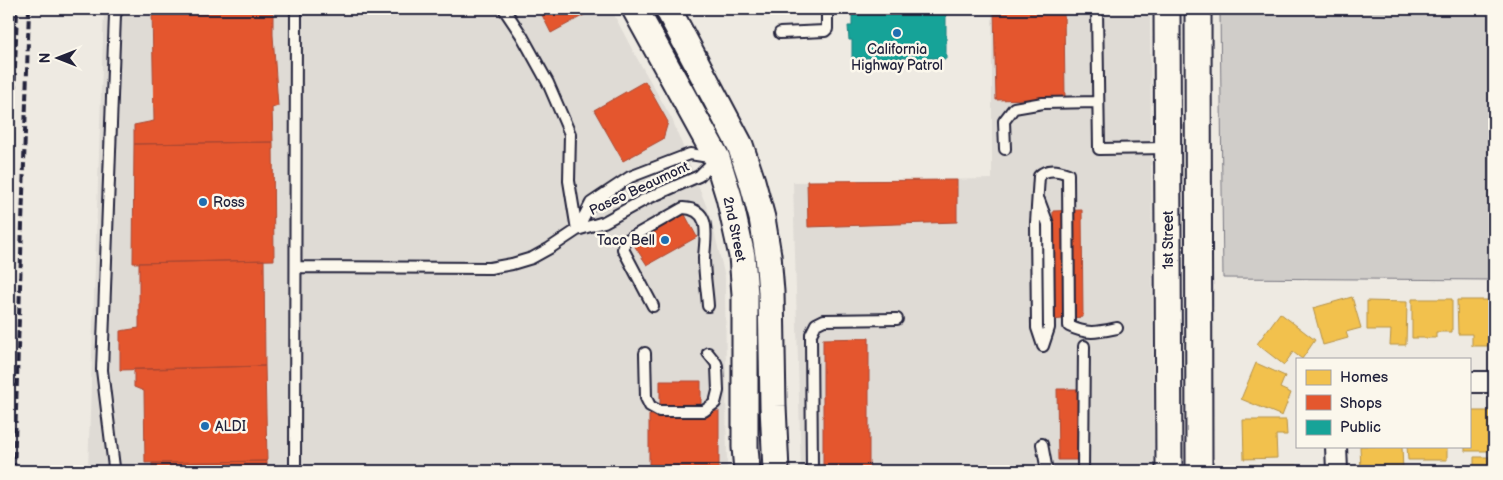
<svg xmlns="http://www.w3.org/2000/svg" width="1503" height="480" viewBox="0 0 1503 480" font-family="'Balsamiq Sans',sans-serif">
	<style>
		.built { fill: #dfdbd5 }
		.green { fill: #d0cdc9; stroke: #797882 }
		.homes { fill: #f2c14e; stroke: #b49148 }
		.shops { fill: #e4572e; stroke: #aa4732 }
		.public { fill: #17a398; stroke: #1a7c7c }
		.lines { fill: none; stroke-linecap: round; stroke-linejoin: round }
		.service-casing { stroke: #22223b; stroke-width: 14 }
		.minor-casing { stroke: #22223b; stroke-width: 24 }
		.tertiary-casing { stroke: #22223b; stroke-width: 29 }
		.service { stroke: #fbf7ec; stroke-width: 10 }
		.minor { stroke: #fbf7ec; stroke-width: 20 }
		.tertiary { stroke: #fbf7ec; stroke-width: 25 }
		.rail { stroke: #22223b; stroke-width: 4; stroke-dasharray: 8 4; stroke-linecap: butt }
		.poi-dot { fill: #1f6fb2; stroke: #fbf7ec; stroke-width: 2 }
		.labels { text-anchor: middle; stroke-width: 5; stroke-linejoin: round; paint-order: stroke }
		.poi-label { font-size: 14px; fill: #22223b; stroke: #fbf7ec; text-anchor: start }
		.street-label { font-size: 14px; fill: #22223b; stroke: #fbf7ec }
	</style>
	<rect width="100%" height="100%" fill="#eeeae2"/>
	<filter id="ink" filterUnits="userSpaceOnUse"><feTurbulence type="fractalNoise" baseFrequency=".02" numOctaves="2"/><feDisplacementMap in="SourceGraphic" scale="10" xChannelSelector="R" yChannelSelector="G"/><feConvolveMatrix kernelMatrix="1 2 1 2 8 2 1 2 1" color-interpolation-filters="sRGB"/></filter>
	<g filter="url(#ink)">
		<!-- built -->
		<path class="built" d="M104,9H611L634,53L672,119L711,218L725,277L727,471H88Z
			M992,9H1150L1154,471H801L793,182L992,179Z"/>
		<!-- green -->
		<path class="green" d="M1220,9H1494V280L1223,278Z"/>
		<!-- homes -->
		<path class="homes" d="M1352,297L1361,328L1346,332L1348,338L1323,345L1313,308Z
			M1412,299H1452V332H1436V338H1412Z
			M1457,300H1494V346H1472V334H1458Z
			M1367,301L1407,302L1406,345H1390L1391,330H1367Z
			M1280,313L1315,340L1302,359L1293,352L1284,365L1257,344Z
			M1256,363L1285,376L1280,388L1291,393L1282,416L1241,399Z
			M1469,411H1494V451H1465V446H1469Z
			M1243,420H1286L1287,435H1276L1277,458L1244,459Z
			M1360,446H1402L1403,471H1361Z
			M1407,446H1447V460H1408Z
			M1474,457H1494V471H1474Z
			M1244,465H1297V471H1244Z"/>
		<!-- shops -->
		<path class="shops" d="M152,9H273V35L278,106L272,108L273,142L134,144V125L154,121Z
			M539,9H595L551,33Z
			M994,9H1064L1065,98L996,100Z
			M645,81L668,122L663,139L623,161L594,110Z
			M273,142L274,260L133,263L134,144Z
			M957,180V222L808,227L807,181Z
			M1082,210L1083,317L1052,320L1053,211Z
			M684,213L697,237L647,265L632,242Z
			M264,260L265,366L120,370V331L139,328V263Z
			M869,338V471H823V339Z
			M265,366L267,461L145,463L144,391L134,387V369Z
			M660,381H701V404L660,405Z
			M1057,389H1078L1077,460H1058Z
			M719,411V471H649V415Z
			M267,461V471H152V463Z"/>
		<!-- public -->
		<path class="public" d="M860,9H946V59H944V58H855V60H852V40H849L848,26H852V11H860Z"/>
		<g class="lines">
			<defs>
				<path id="service" d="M504,9L522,36L548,83L570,134L569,181L577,230
					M1097,9L1099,149L1167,148
					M780,33L825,31L827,29V9
					M1005,149L1004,121L1014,108L1043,103L1098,102
					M1039,200L1048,224L1049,328L1043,346
					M577,230L591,203L630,177L690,154L715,158
					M296,267L490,268L512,264L532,258L550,248L577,230L604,222L644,200L699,176L716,159
					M653,306L623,249L625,241L683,208C713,209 705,238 704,258C704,274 707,290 708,306
					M1043,346L1037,328L1036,223L1039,176C1047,168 1058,170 1068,174L1069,326C1087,335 1098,332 1117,328
					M645,353L646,398L650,406L659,411H704L715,403L718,391L717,366L716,363L708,353
					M1042,444L1047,471
					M114,467L102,370L115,15L118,9
					M295,471L296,9
					M812,471L811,334L816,324L824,320L897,319
					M1083,471L1084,346"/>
				<path id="minor" d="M1469,382H1494
					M1336,446L1337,471"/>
				<path id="tertiary" d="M635,9L717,158L729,197L742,256L745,294V447L747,471
					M668,9L740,145L752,181L762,218L768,255L771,292L773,406L776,471
					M1167,9L1169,471
					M1198,9L1199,471"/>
			</defs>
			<!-- service casing -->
			<use href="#service" class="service-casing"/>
			<!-- minor casing -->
			<use href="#minor" class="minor-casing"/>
			<!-- tertiary casing -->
			<use href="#tertiary" class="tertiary-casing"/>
			<!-- service -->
			<use href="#service" class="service"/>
			<!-- minor -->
			<use href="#minor" class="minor"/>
			<!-- tertiary -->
			<use href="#tertiary" class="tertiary"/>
			<!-- rail -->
			<path class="rail" d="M9,249L17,9
				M14,471L29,9"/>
		</g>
	</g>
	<!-- markers -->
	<g class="poi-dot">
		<circle cx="897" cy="33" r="5"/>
		<circle cx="203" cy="202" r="5"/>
		<circle cx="665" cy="240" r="5"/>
		<circle cx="205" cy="426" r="5"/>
	</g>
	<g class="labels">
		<!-- poi labels -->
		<g class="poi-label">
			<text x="897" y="54" text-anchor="middle">California<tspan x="897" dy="16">Highway Patrol</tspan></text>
			<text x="213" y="207">Ross</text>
			<text x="655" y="245" text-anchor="end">Taco Bell</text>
			<text x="215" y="431">ALDI</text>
		</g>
		<!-- street labels -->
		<g class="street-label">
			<text transform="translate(639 188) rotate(-25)" y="5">Paseo Beaumont</text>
			<text transform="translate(735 229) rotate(78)" y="5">2nd Street</text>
			<text transform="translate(1168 240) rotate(-90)" y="5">1st Street</text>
		</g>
	</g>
	<!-- margin -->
	<rect width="1503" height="480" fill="none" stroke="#fbf7ec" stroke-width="30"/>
	<rect x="15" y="15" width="1473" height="450" fill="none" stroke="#22223b" stroke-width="2" filter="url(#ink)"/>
	<!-- legend -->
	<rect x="1296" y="358" width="175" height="90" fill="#fbf7ec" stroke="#a4a2a5"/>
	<rect x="1306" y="370" width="25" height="15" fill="#f2c14e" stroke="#a4a2a5"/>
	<text x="1340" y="382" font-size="15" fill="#22223b">Homes</text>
	<rect x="1306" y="395" width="25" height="15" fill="#e4572e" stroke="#a4a2a5"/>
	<text x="1340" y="408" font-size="15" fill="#22223b">Shops</text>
	<rect x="1306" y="420" width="25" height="15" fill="#17a398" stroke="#a4a2a5"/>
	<text x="1340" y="432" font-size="15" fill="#22223b">Public</text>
	<!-- north arrow -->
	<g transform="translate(58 58) rotate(270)" stroke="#fbf7ec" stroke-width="4" paint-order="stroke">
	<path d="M0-4L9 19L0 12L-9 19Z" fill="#22223b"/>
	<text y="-8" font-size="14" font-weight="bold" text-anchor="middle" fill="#22223b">N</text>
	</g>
</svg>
